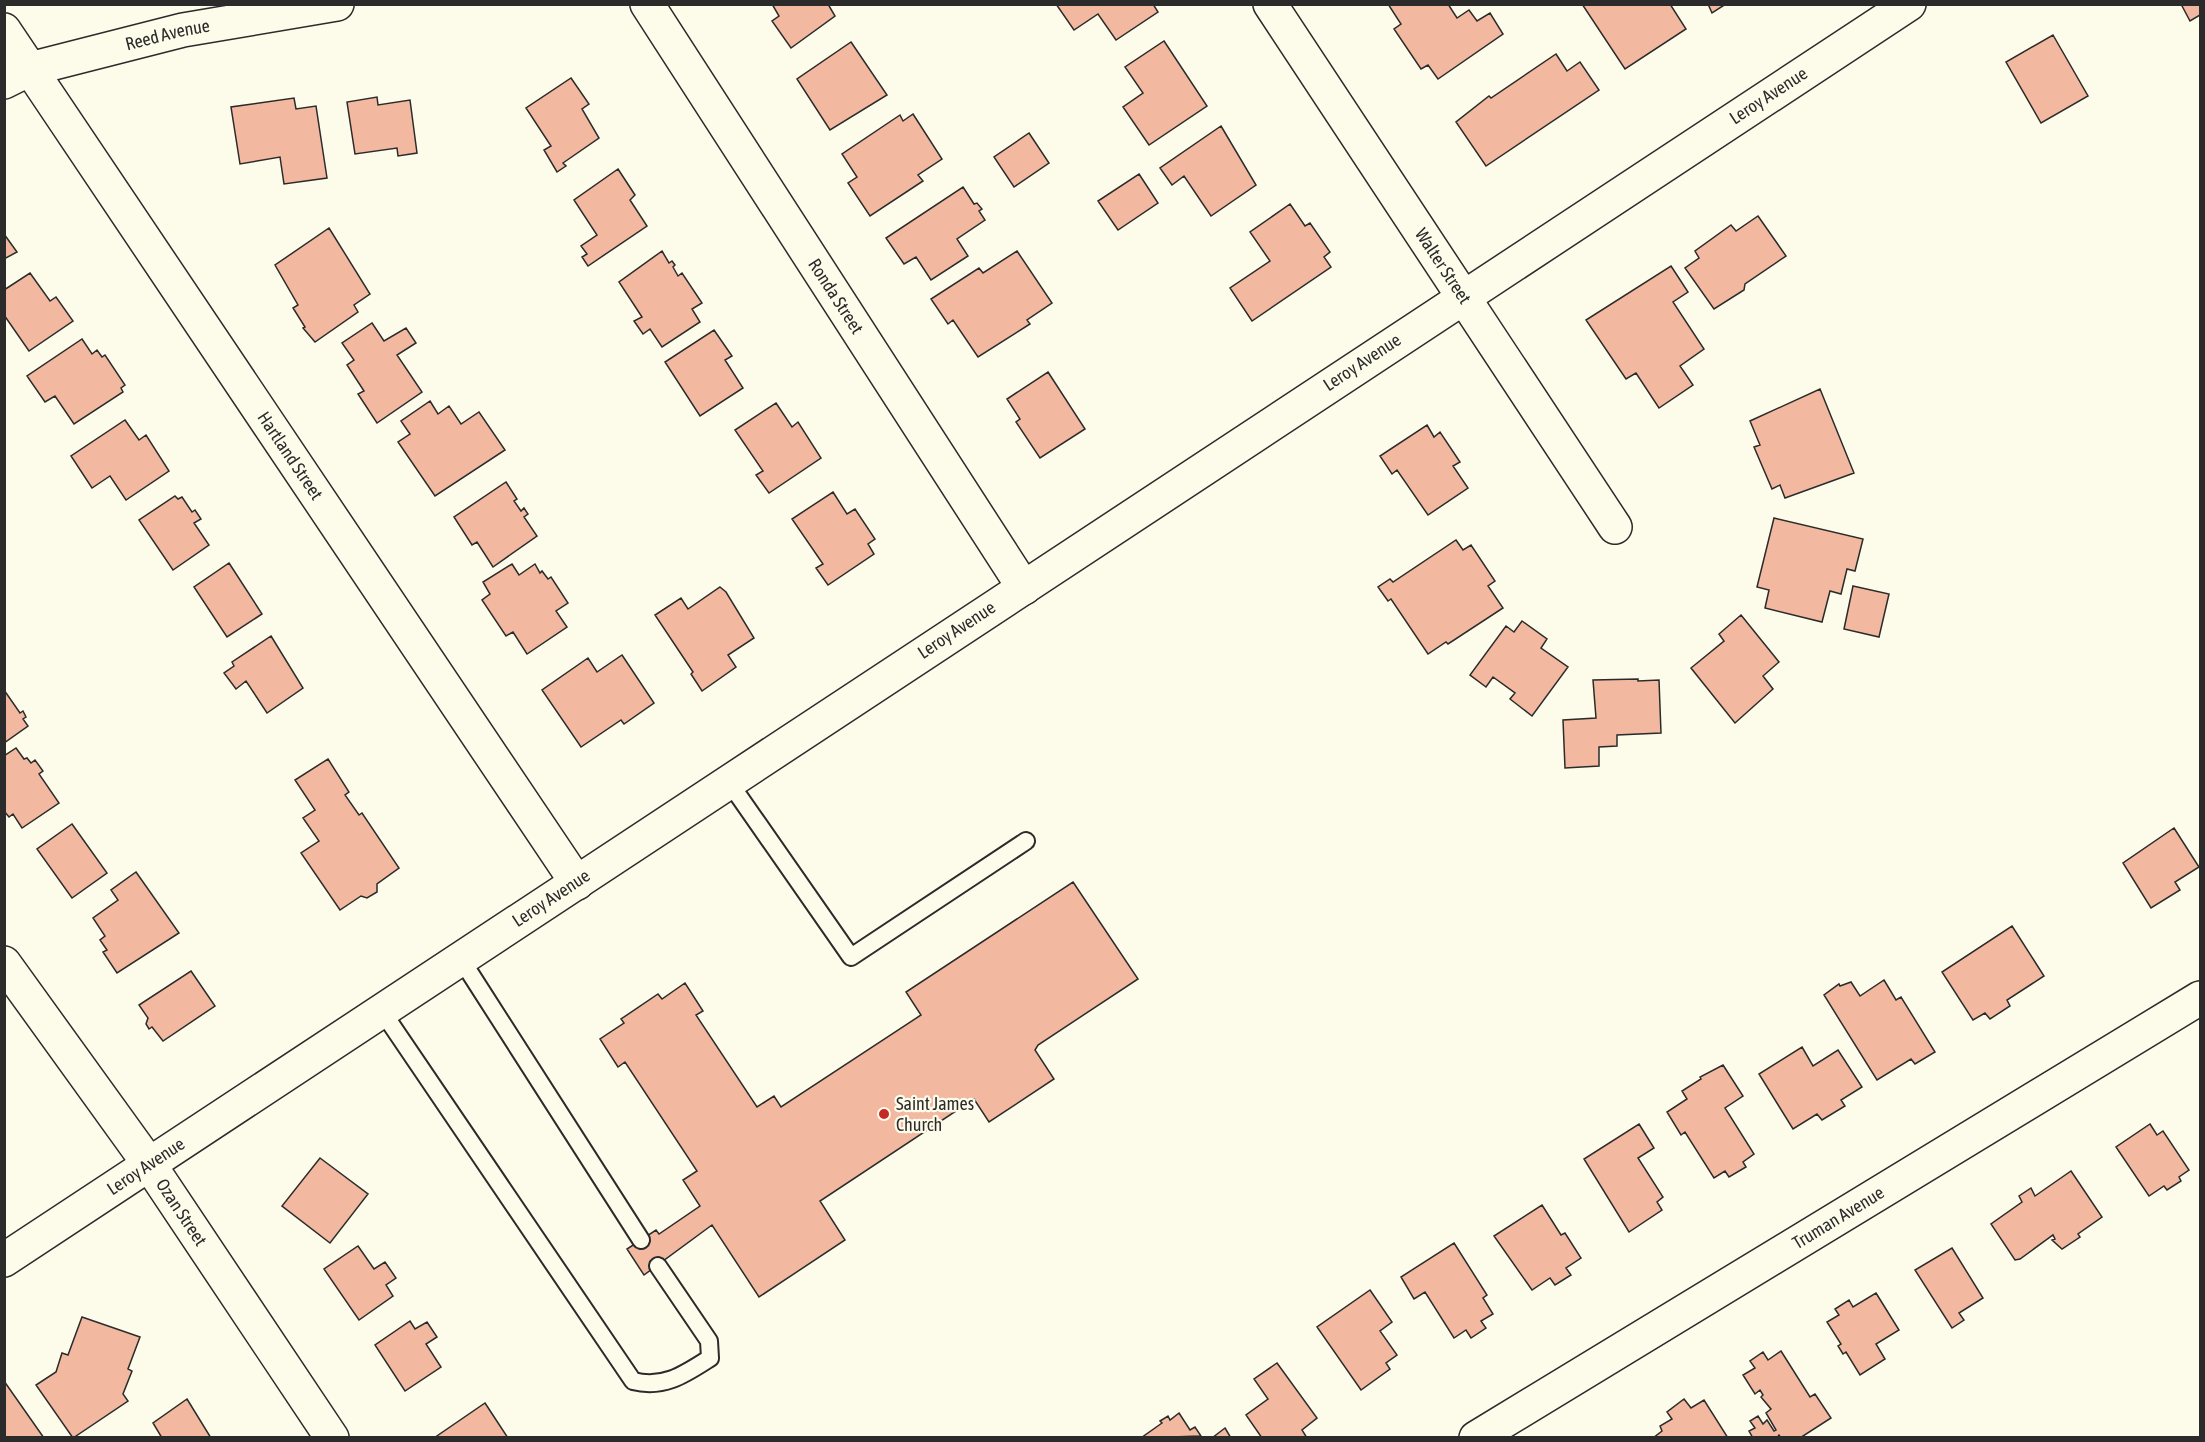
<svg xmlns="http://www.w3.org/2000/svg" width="2205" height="1442" viewBox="0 0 2205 1442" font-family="'Asap Condensed',sans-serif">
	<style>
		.building { fill: #f2b8a0; stroke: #2b2b2b; stroke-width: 1.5 }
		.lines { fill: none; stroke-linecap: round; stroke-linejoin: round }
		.service-casing { stroke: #2b2b2b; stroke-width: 20 }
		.minor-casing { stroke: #2b2b2b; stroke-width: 36 }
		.service { stroke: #fdfbea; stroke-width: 16 }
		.minor { stroke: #fdfbea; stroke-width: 33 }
		.poi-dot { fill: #c62828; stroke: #fdfbea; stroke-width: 2 }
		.labels { text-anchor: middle; stroke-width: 4.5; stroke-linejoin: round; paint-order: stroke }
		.street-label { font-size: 18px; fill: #2b2b2b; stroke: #fdfbea }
		.poi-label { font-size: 18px; fill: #2b2b2b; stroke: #fdfbea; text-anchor: start }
	</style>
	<rect width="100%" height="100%" fill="#fdfbea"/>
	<!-- building -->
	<path class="building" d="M772,4H828L835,16L791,48L772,21L779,16Z
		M1056,4H1153L1158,12L1116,40L1098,14L1074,30Z
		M1388,4H1448L1457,18L1469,10L1477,21L1490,13L1503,34L1438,79L1428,65L1421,69L1394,29L1401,24Z
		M1582,4H1670L1686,29L1625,69Z
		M1708,4H1726L1712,13Z
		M2181,4H2200V15L2190,21Z
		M2053,35L2088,96L2041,123L2006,62Z
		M1164,41L1207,106L1149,145L1123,107L1143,93L1125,67Z
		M851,42L887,95L830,130L797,79Z
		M1556,54L1567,71L1580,62L1599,90L1486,166L1456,122L1489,96L1491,98Z
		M571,78L589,104L582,109L599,138L563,163L566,166L557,172L544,150L551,146L526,108Z
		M377,97L378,105L410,100L417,153L398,156L397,148L355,154L347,102Z
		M294,98L296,109L316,106L327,178L284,184L280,157L240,164L231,107Z
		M913,114L942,159L918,175L923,181L870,216L848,183L857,177L842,154L900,115L903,121Z
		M1221,126L1256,185L1211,216L1184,176L1172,185L1160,168Z
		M1029,133L1049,163L1014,187L994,157Z
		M618,169L635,195L630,200L647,226L588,266L582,257L587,254L581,246L597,235L574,200Z
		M1139,174L1158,203L1118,230L1098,201Z
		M963,187L974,204L977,203L982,209L979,211L985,220L957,239L968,256L931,280L916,257L904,264L886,238Z
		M1290,204L1305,226L1310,223L1330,252L1324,257L1331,267L1252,321L1230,288L1270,261L1250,232Z
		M1758,216L1786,256L1745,284L1744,290L1714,309L1685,268L1699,258L1695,251L1731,225L1736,231Z
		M329,228L370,294L354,305L358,312L315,342L303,328L305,327L293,308L298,305L275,265Z
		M4,234L17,252L4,259Z
		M662,251L669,263L672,261L675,265L673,267L678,276L682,273L702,303L692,309L700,322L662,347L650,329L643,334L634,321L642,317L619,282Z
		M1017,251L1052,303L1027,320L1030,324L978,357L953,320L948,324L931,299L979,268L983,273Z
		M1671,266L1688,292L1673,302L1704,349L1680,366L1693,385L1659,408L1636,373L1626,379L1586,320Z
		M30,273L50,301L56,297L73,321L29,351L4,315V290Z
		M372,323L384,341L406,328L416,343L397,355L422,392L377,423L358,394L364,391L347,365L354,360L342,343Z
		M714,330L732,356L725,360L743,388L700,416L665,362Z
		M82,339L92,354L97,350L102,357L105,355L125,385L121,388L123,392L74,424L55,396L45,402L27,376Z
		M1048,372L1085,429L1040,458L1016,422L1020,419L1007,399Z
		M1820,389L1854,473L1785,498L1780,485L1772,489L1754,447L1760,445L1750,421Z
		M430,401L438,414L449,406L461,424L479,412L505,450L435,496L398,442L410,434L401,421Z
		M776,403L792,427L798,422L821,458L769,493L756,475L763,471L735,430Z
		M125,420L139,440L146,435L169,471L126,500L110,476L92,488L71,456Z
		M1427,425L1434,437L1440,432L1460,462L1453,466L1468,488L1428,515L1397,470L1392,474L1380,456Z
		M506,482L517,499L514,501L521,511L524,508L528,514L524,517L537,536L493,567L477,542L472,545L454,517Z
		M833,492L847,514L855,509L875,539L868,544L874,554L828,585L816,568L823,564L792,519Z
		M175,496L178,499L182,497L192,512L195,510L201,519L194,523L209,545L173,570L139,520Z
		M1774,518L1863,539L1855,571L1847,569L1841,594L1830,591L1822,622L1765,608L1769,590L1757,587Z
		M1456,540L1463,550L1471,545L1495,581L1488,586L1503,608L1448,644L1446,642L1428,654L1391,599L1388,601L1378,587L1390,579L1393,582Z
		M229,563L262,614L227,637L194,587Z
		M512,564L519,575L535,564L540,573L542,571L548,579L551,577L568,603L556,611L567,627L527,654L513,632L506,636L482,600L490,594L483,582Z
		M1853,586L1889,594L1879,637L1844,629Z
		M720,587L726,592L754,638L728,655L736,667L702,691L691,674L693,672L655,615L681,598L688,609Z
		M1741,615L1779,662L1763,676L1773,689L1735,723L1691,668L1724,641L1719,634Z
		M1522,621L1547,639L1541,648L1568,667L1532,716L1510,699L1515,693L1493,677L1486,687L1470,675L1506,626L1514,632Z
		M271,636L303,688L267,713L246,681L236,689L224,673L234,666L232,662Z
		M622,655L654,703L624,724L621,720L581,747L542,690L588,658L597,672Z
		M1638,679V681L1659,680L1661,733L1617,735V746L1599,747V766L1565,768L1563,720L1596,718L1593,680Z
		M4,690L20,713L23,711L26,717L23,719L28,726L4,743Z
		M16,748L24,759L27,758L31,763L35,760L43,771L39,774L59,803L22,828L13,814L9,817L4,811V756Z
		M328,759L349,792L345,795L359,815L362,813L399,868L377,884V892L367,898L361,896L340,910L301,853L319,841L303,818L315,810L295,780Z
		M72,824L107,873L72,898L37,849Z
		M2174,828L2199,867L2175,882L2180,890L2151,908L2123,863Z
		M136,872L179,933L117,973L103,952L107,950L100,940L105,936L93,918L118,900L111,890Z
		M1073,882L1138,979L1038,1045L1035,1050L1054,1079L989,1122L974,1099L820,1201L845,1240L759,1297L712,1225L644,1275L627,1249L656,1230L659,1234L700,1206L683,1180L697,1171L625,1062L618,1067L600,1039L624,1023L621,1019L658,994L662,999L685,983L703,1011L696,1015L757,1107L774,1096L781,1107L921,1015L906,992Z
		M2012,926L2044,976L2007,1000L2010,1006L1990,1019L1985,1013L1973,1020L1942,972Z
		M191,971L215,1006L163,1041L152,1027L149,1029L146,1024L148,1018L139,1005Z
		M1884,980L1896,1000L1901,997L1935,1052L1915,1064L1911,1059L1877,1080L1824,995L1839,984L1840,986L1851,982L1860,996Z
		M1802,1047L1813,1066L1838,1050L1862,1087L1841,1100L1845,1106L1822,1120L1817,1114L1793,1129L1759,1074Z
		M1723,1065L1743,1096L1725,1108L1754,1154L1743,1162L1746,1167L1729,1177L1725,1171L1714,1178L1685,1132L1681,1135L1667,1112L1687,1099L1682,1091L1701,1079L1700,1077Z
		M1639,1124L1654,1148L1638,1158L1663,1197L1657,1202L1662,1210L1629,1232L1584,1159Z
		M2150,1124L2157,1135L2163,1131L2189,1170L2179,1177L2181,1181L2167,1190L2164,1186L2149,1196L2116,1147Z
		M320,1158L368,1194L330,1243L282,1206Z
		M2071,1171L2102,1217L2078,1234L2080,1237L2062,1249L2052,1240L2055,1239L2053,1235L2020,1259L2015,1260L1991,1224L2022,1202L2019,1196L2031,1188L2035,1196Z
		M1542,1205L1561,1235L1565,1233L1581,1258L1566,1268L1571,1275L1555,1285L1550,1278L1532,1290L1494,1236Z
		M1454,1243L1487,1295L1483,1298L1493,1314L1481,1321L1486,1328L1471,1338L1466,1330L1454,1338L1425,1292L1414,1299L1401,1277Z
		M358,1246L374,1269L385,1262L396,1278L386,1285L393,1296L359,1320L324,1269Z
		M1952,1248L1983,1298L1959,1313L1964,1320L1952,1328L1915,1270Z
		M1370,1290L1392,1322L1380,1331L1397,1355L1386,1363L1390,1369L1361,1390L1317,1327Z
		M1876,1293L1899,1330L1876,1344L1885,1359L1860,1375L1846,1352L1843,1354L1838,1346L1841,1344L1827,1322L1839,1315L1835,1309L1849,1300L1853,1307Z
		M82,1317L140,1337L128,1369L132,1371L123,1394L128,1401L73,1438L36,1385L56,1372L62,1353L68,1355Z
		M410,1321L415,1329L427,1322L437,1337L426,1344L441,1367L405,1391L375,1345Z
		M1781,1351L1810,1397L1815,1394L1831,1418L1800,1438H1781L1779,1435L1777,1438H1753L1749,1431L1755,1428L1750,1421L1758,1416L1763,1424L1767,1420L1774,1431L1776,1430L1766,1413L1771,1409L1761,1397L1763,1395L1760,1390L1755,1394L1743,1375L1755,1368L1750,1361L1763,1352L1768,1360Z
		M1277,1363L1317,1418L1302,1430L1307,1438H1262L1246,1415L1268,1399L1254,1379Z
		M4,1381L44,1438H4Z
		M187,1399L211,1438H162L153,1423Z
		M1684,1399L1691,1408L1704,1400L1728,1438H1653L1662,1431L1660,1426L1672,1419L1667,1412Z
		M485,1403L508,1438H434Z
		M1179,1413L1190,1430L1195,1427L1201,1436L1141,1438L1162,1423L1160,1421L1168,1416L1170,1420Z
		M1225,1428L1231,1438H1212Z"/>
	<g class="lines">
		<defs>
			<path id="service" d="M729,782L851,957L1026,841
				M461,959L641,1240
				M382,1011L633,1381C664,1389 685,1374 710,1358L709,1341L658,1266"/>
			<g id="minor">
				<path id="s1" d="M647,4L1024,588"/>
				<path id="s2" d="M1270,4L1615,527"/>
				<path id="s3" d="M4,30L577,883"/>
				<path id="s4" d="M4,82L30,69L183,30L337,4"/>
				<path id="s5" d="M4,963L149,1164L332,1438"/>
				<path id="s6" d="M4,1260C639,841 1272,419 1909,4"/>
				<path id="s7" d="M1476,1438L2200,998"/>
			</g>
		</defs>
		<!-- service casing -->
		<use href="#service" class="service-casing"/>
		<!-- minor casing -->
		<use href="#minor" class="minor-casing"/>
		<!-- service -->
		<use href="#service" class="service"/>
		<!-- minor -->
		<use href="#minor" class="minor"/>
	</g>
	<!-- markers -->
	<circle class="poi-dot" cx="884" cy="1114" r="6"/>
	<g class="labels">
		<!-- street labels -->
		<g class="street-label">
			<text dy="6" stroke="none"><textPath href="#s4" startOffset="171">Reed Avenue</textPath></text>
			<text dy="6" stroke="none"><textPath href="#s6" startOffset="2114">Leroy Avenue</textPath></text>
			<text dy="6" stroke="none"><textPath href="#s2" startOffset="314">Walter Street</textPath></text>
			<text dy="6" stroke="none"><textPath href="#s1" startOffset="348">Ronda Street</textPath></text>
			<text dy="6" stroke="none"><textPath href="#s6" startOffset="1628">Leroy Avenue</textPath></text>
			<text dy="6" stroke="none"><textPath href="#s3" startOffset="513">Hartland Street</textPath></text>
			<text dy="6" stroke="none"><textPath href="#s6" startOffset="1142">Leroy Avenue</textPath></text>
			<text dy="6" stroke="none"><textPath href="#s6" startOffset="656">Leroy Avenue</textPath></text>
			<text dy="6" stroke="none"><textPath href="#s6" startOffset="170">Leroy Avenue</textPath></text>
			<text dy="6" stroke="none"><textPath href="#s5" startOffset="306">Ozan Street</textPath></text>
			<text dy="6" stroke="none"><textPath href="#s7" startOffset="424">Truman Avenue</textPath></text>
		</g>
		<!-- poi labels -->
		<g class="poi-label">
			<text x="896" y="1110">Saint James<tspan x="896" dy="21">Church</tspan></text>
		</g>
	</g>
	<!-- border -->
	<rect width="2205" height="1442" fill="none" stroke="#2b2b2b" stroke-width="12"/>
</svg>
